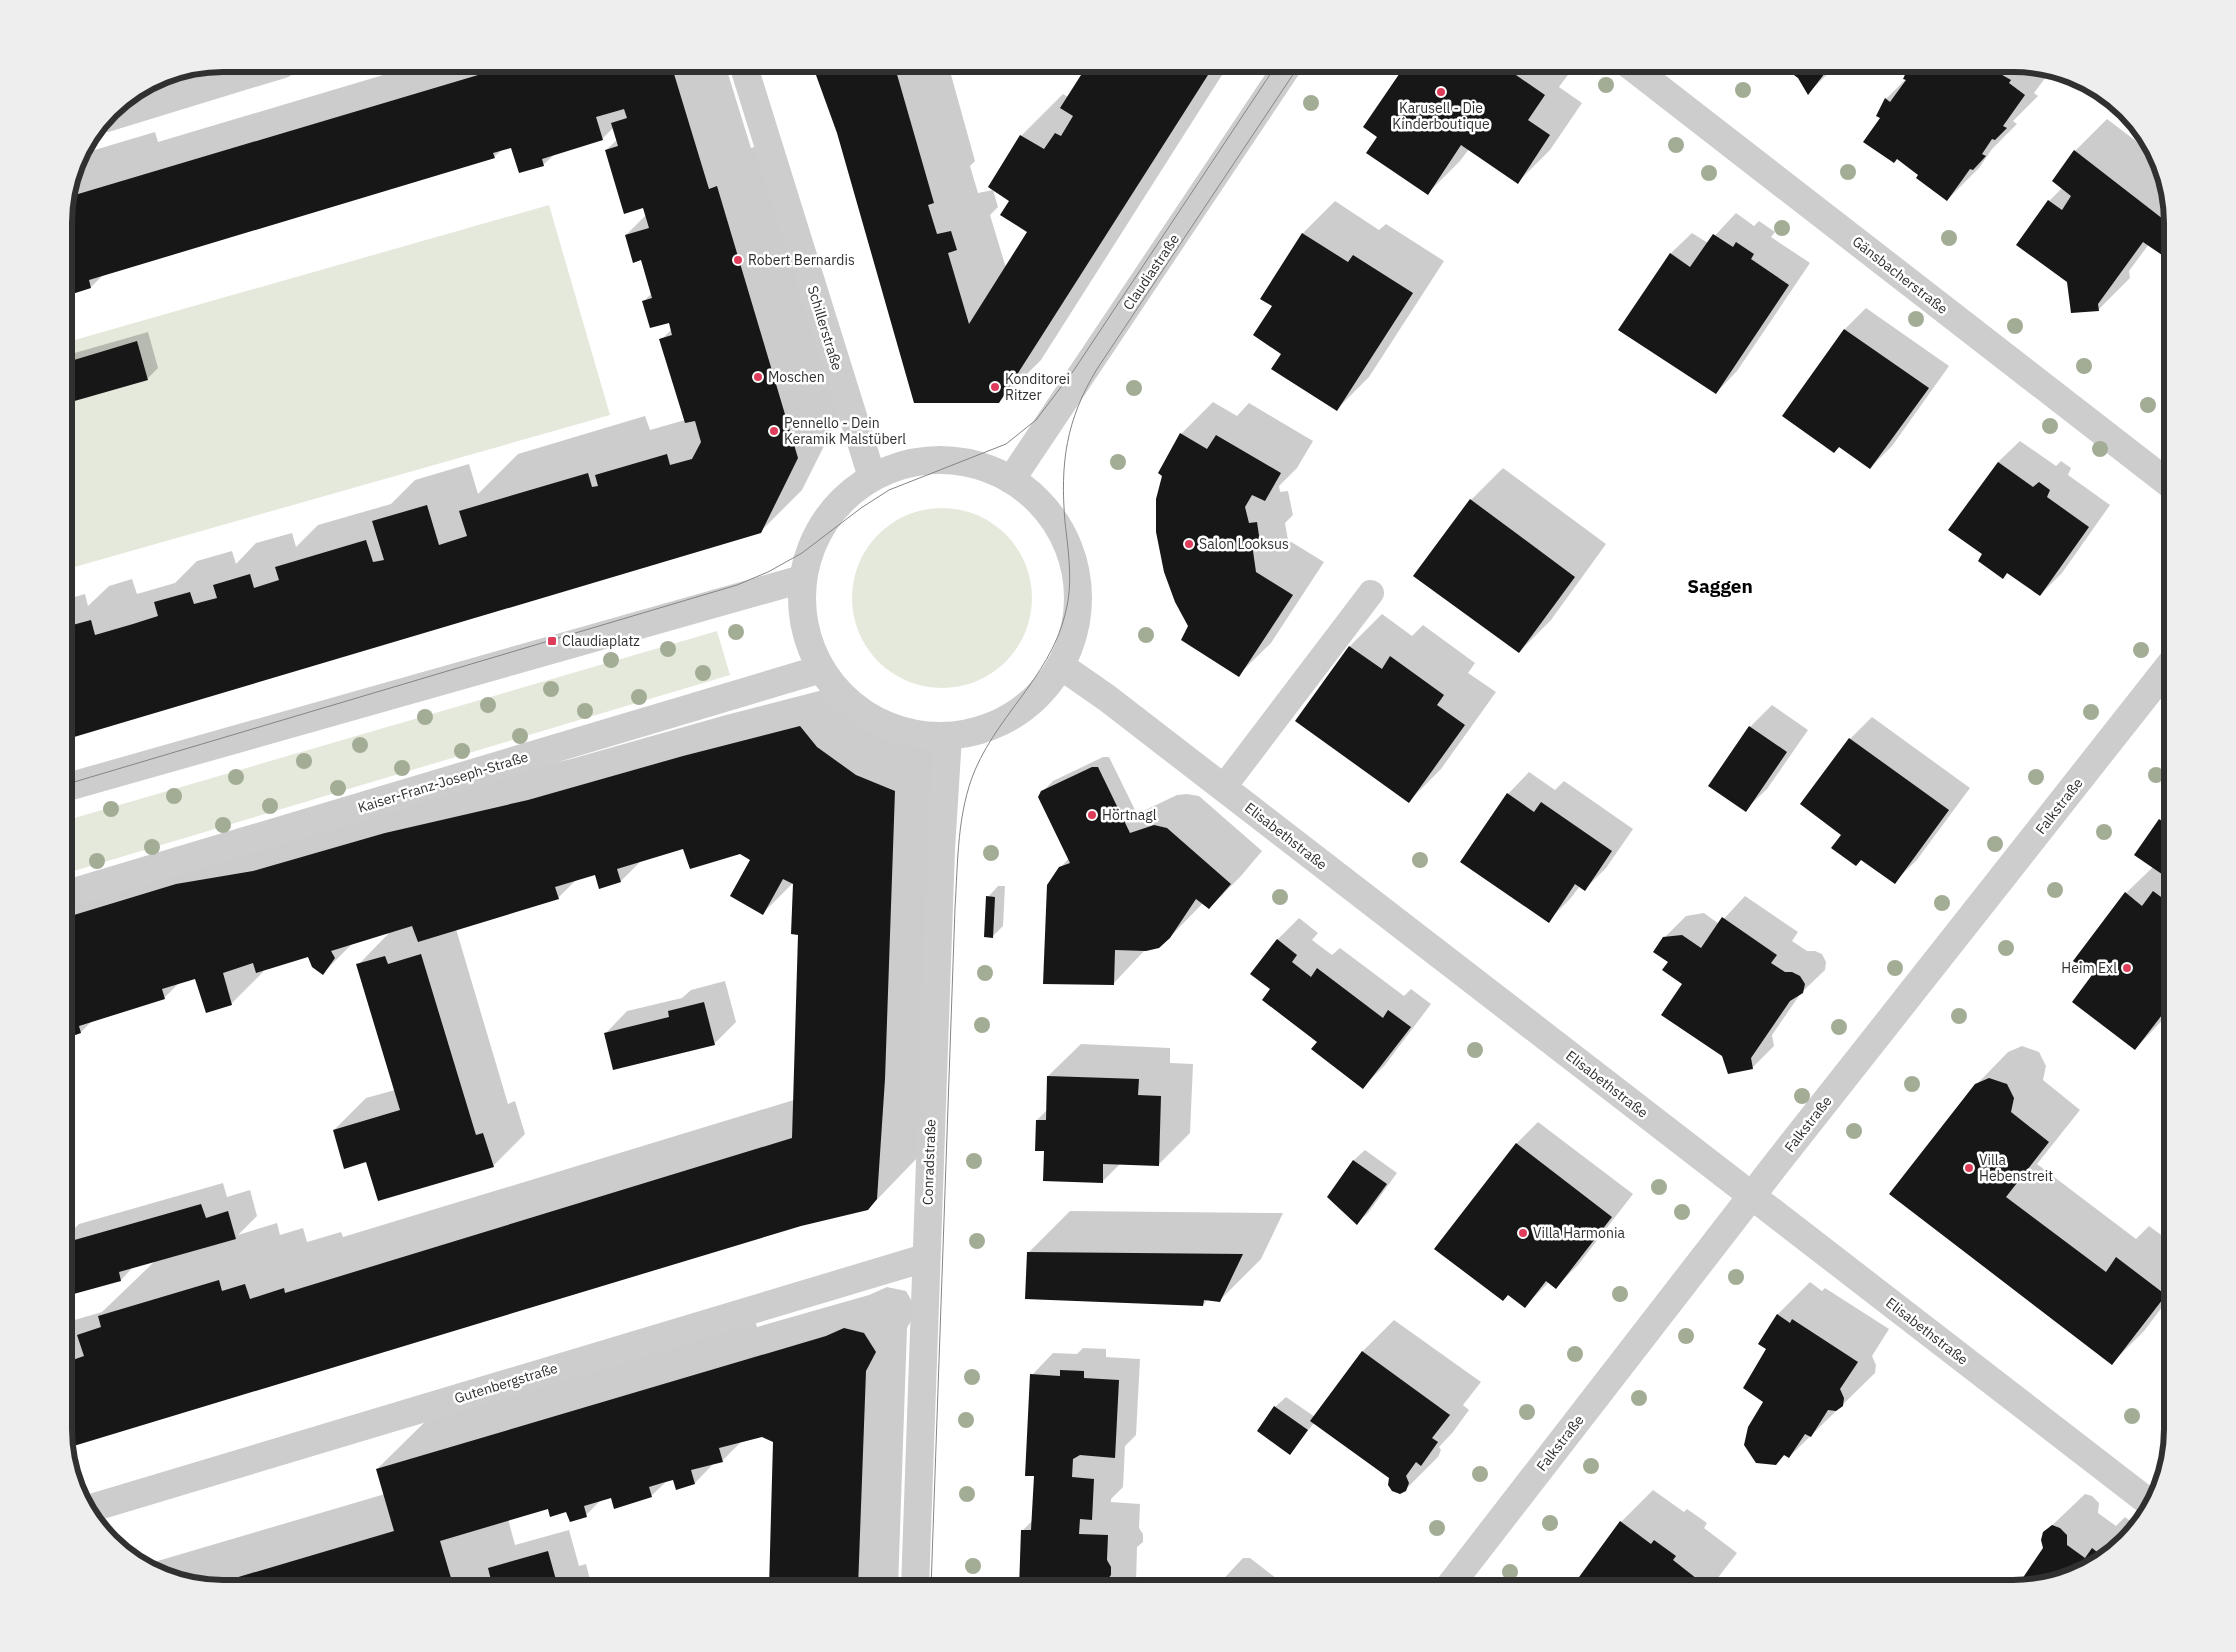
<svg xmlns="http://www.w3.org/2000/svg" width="2236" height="1652" viewBox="0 0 2236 1652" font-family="'IBM Plex Sans',sans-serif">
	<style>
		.green { fill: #e5e9dc }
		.shadow { fill: #0003 }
		.building { fill: #171717 }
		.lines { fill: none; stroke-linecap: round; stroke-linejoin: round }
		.lane { stroke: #cdcdcd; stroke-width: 26 }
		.street { stroke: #cdcdcd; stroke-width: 28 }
		.tram { stroke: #858585; stroke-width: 1 }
		.tree { fill: #a3ad96 }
		.poi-dot { fill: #dd3d5a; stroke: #fff; stroke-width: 2 }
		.labels { text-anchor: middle; stroke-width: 5; stroke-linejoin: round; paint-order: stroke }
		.poi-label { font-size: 14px; fill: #303030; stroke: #fff; text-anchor: start }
		.street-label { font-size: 14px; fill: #303030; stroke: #fff }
		.district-label { font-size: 19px; font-weight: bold; fill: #000; stroke: #fff }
		.rim { fill: none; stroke: #303030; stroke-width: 6 }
	</style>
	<rect width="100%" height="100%" fill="#fff"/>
	<!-- green -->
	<path class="green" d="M549,205L610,415L64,570V343Z
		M852 598a90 90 0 1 1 180 0a90 90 0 1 1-180 0Z
		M717,631L730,675L64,874V821Z"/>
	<!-- shadow -->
	<path class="shadow" d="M420,64H725L751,148L758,146L839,416L802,490L760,532L64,739V600L85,594L88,606L109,586L132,579L137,594L175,583L197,561L232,551L236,564L256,543L292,533L296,547L318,525L391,504L415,480L469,464L478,494L518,454L645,416L650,430L685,420L661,340L672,329L669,321L643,302L652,293L642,258L626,235L646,215L644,207L606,150L617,140L613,128L602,139L556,153L543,165L512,146L503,149L494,157L104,274L91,287L67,294L64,213L76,162L81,154L155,132L158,142Z
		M813,64H948L975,161L970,166L978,193L993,190L998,207L990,215L1006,268L1028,232L1010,200L989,186L1021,136L1063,94L1068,97L1090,64H1229L1041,360L999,402L838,133Z
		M1407,64H1576L1559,87L1582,103L1550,150L1518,182L1469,149L1460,161L1428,193L1379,136L1365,127Z
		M1781,64H1838L1808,93L1798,77Z
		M1912,64H2013L2051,70L2034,93L2038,96L2013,121L2017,124L1992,149L1979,168L1947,200L1920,174L1882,117L1886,99L1906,79L1904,78Z
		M2107,119L2157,157L2172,223V244L2162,254L2149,244L2129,271L2130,278L2098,310L2069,281L2018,245L2049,201L2062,188L2054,181L2075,151Z
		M1335,201L1379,230L1386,224L1444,261L1369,377L1337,409L1283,353L1274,306L1261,298L1303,233Z
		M1736,213L1754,226L1759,221L1775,232L1771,237L1810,263L1737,371L1716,393L1670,254L1692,233L1708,243Z
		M1866,308L1949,366L1892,446L1870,468L1840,446L1834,452L1783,416L1845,329Z
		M148,332L158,368L148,378L64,403V356Z
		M1213,402L1237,416L1249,403L1313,441L1297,468L1279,486L1280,492L1288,491L1293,515L1285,523L1288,540L1324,562L1271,643L1238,675L1189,626L1181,434Z
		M2020,441L2056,466L2061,461L2071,468L2068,475L2110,505L2062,573L2040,595L1984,554L1998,462Z
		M1503,468L1606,544L1551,620L1519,652L1471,500Z
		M1382,614L1412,636L1423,625L1475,663L1468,673L1496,692L1441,769L1409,801L1297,721L1350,646Z
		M842,685L859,706L898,734L937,750L919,1156L868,1209L801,1224L66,1447L64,1439V1323L102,1312L155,1261L133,1267L121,1280L71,1293L64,1271V1239L79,1224L223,1183L227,1197L250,1190L257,1216L238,1235L277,1223L280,1235L303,1228L307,1242L341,1232L343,1237L794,1100L799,934L794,882L763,913L752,859L740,853L684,848L641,861L621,881L596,874L577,879L558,898L456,929L508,1104L515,1101L525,1134L493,1166L367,1160L334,1130L366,1098L395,1090L358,965L391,931L352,944L323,973L309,956L263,970V972L231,1004L196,977L179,983L164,998L93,1020L81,1032L64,1037V897L427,792L571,759L726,715Z
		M1772,705L1808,730L1767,789L1745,810L1710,786L1750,727Z
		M1872,717L1970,788L1916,861L1894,882L1843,834L1802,804L1850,739Z
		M1103,757H1109L1137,814L1177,795L1187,794L1199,796L1262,851L1241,876L1209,908L1203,903L1169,938L1145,950L1113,984L1049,886L1053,876L1069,858L1042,792L1053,781Z
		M1529,772L1555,790L1564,781L1633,829L1606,868L1585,889L1580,886L1570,899L1548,921L1508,794Z
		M2170,810L2172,811V1010L2135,1049L2094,975L2126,893L2153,867L2160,820Z
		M998,886H1005L1003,926L993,936L988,897Z
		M1745,896L1798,932L1792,941L1807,951H1815L1822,954L1826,962L1825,970L1801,993L1772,1035L1774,1046L1752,1068L1723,1055L1670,961L1664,938L1686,916L1704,913L1719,924Z
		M1299,918L1318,933L1312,940L1332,955L1340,948L1404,996L1411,989L1431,1004L1385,1065L1363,1087L1272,989L1277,940Z
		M725,981L736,1022L714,1044L606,1033L627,1011L682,998L691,990Z
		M1081,1044L1170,1048V1063L1193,1064L1190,1133L1158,1165L1121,1163L1102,1182L1045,1150L1037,1120L1047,1110L1048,1076Z
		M2022,1046L2039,1052L2046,1066L2043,1080L2080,1110L2037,1164L2136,1239L2149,1226L2172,1243V1294L2144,1331L2112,1363L1891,1194L1976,1085L2008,1052Z
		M1538,1122L1633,1194L1578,1265L1556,1287L1549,1282L1525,1306L1509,1294L1503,1300L1436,1249L1517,1143Z
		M1365,1150L1397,1173L1368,1213L1357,1223L1328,1197L1354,1160Z
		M1070,1211L1283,1213L1261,1259L1219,1301L1208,1299L1203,1305L1028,1253Z
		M1810,1282L1822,1291L1825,1288L1889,1329L1872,1356L1876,1365L1875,1373L1789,1457L1785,1454L1776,1464L1765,1401L1768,1349L1759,1344L1778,1314Z
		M887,1287L906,1291L917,1310L907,1328L898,1588H770L774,1441L763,1435L742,1441L722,1461L715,1462L695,1483L674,1478L667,1481L651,1496L611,1497L602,1499L586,1515L548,1507L508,1519L515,1545L569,1530L579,1566L586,1564L592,1588H495L492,1579L483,1588H223L172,1580L144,1565L385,1494L377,1469L435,1412L754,1317L757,1327L869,1295Z
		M1394,1320L1481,1382L1463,1405L1469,1410L1453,1432L1439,1447L1441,1450L1438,1457L1406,1489L1314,1423L1290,1453L1275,1407L1286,1397L1315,1417L1362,1352Z
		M1083,1348L1106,1349V1357L1140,1359L1136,1435L1125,1446L1123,1487L1111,1499V1502L1140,1504L1139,1528L1143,1534V1542L1137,1547L1136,1584L1132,1588H1020L1023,1530L1033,1520L1035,1475L1032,1375L1053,1353L1077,1354Z
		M1653,1490L1684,1512L1687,1509L1707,1523L1704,1528L1737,1553L1710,1588H1573L1621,1522Z
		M2085,1494L2092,1496L2099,1503L2098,1513L2116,1526L2125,1517L2138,1527L2084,1572L2044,1549V1533Z
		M1243,1558H1250L1289,1588H1215Z"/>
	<!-- building -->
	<path class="building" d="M515,64H671L709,189L717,186L798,458L761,533L64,740V644L70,643L65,627L91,620L95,635L133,624L158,616L154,602L190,592L194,604L217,598L213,585L250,574L254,588L279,580L275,567L366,540L373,562L384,560L372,521L427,505L439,545L467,536L459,511L588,473L592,487L598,486L595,475L667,454L670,465L692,459L701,442L695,421L685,423L659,339L672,335L669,323L650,328L642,301L652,298L641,260L633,263L625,235L649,228L643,208L624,214L605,150L618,146L611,123L627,118L624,109L596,117L603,140L542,159L544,166L519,173L511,148L493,153L495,158L89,280L91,288L66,296L64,286V213L68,197Z
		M812,64H894L934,203L928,205L937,234L951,231L957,250L948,253L969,324L1027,232L1000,215L1009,201L988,187L1020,135L1044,149L1055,133L1061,136L1073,116L1060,108L1088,64H1215L999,403H914L837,133Z
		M1406,64H1500L1545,95L1528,120L1550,135L1518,184L1461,145L1428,195L1366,153L1377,137L1363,127Z
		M1779,64H1832L1808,95L1798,78Z
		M1910,64H1982L1995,73L1997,72L2011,80L2009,83L2025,95L2003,126L2007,128L1995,140L1992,139L1982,154L1986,156L1973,170L1970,169L1947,201L1916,178L1918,175L1897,159L1894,163L1863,142L1880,118L1876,116L1885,98L1890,102L1906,80L1903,79Z
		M2074,150L2172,226V242L2162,255L2143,242L2098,304L2099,311L2071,313L2067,282L2016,245L2048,200L2062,210L2071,196L2052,181Z
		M1302,233L1348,262L1353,255L1413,293L1337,411L1271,369L1281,354L1253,335L1272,306L1260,299Z
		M1713,234L1733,247L1736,242L1754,254L1751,259L1789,285L1716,394L1618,330L1670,253L1690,267Z
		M1844,329L1929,388L1870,469L1839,447L1834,453L1782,416Z
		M137,341L148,380L64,404V363Z
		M1180,433L1207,449L1216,435L1281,473L1265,501L1252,495L1245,507L1249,523L1257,522L1261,549L1253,551L1256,572L1293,595L1239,677L1181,640L1188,626L1175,602L1164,572L1156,532V499L1162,476L1158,473Z
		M1998,462L2033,487L2039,482L2050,490L2047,497L2089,527L2040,596L2007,573L2003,579L1978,561L1982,554L1948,530Z
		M1470,499L1575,577L1519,653L1413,576Z
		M1349,646L1382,669L1390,656L1444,695L1437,705L1465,725L1409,803L1295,721Z
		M800,726L817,747L856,775L895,791L885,1079L877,1199L868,1210L801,1226L67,1448L64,1439V1363L84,1356L77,1335L101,1327L98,1316L219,1280L222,1291L245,1284L250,1299L284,1288L285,1293L792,1138L798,935L791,934L793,884L783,879L763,915L730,896L750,860L740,854L690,869L683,849L617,869L621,882L599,889L595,875L555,887L559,899L418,942L412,926L331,951L335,958L323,975L312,967L308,957L256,973L253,963L223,973L232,1005L206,1013L195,979L162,989L165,999L79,1026L81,1033L64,1039V918L176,884L253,871L385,833L528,800L683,756Z
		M1749,726L1787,752L1746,812L1708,786Z
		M1849,738L1949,810L1895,884L1861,860L1856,866L1831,848L1841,835L1800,804Z
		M1092,767H1098L1130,833L1154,825L1167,828L1231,884L1209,909L1196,899L1170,938L1159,948L1146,951L1115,950L1114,985L1043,984L1047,885L1059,867L1070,863L1038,797L1041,791Z
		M1507,793L1534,812L1541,802L1612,851L1585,891L1575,884L1549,923L1460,862Z
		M2159,819L2172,829V881L2134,855Z
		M2153,891L2172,905V1002L2135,1050L2072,1002L2092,975L2073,961L2125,892L2142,906Z
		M986,896L995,897L993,938L984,937Z
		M1722,917L1777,955L1771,963L1785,972H1792L1800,976L1805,984L1803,993L1790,1001L1751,1058L1753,1069L1728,1074L1722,1056L1661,1015L1682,984L1662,970L1668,962L1653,952L1663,937L1682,935L1701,948Z
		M1277,939L1297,955L1292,962L1311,977L1317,968L1383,1018L1388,1010L1411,1027L1363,1089L1311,1049L1317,1042L1262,1000L1270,989L1250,974Z
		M421,954L476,1135L483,1133L494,1167L378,1201L366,1162L344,1169L333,1130L400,1110L356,964L385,956L388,964Z
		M704,1002L715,1045L613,1070L604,1033L669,1017L668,1011Z
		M1047,1076L1139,1079L1138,1095L1161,1096L1159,1166L1103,1164V1183L1043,1181L1044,1151H1035L1036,1120H1046Z
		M1989,1078L2007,1084L2014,1098L2011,1112L2049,1142L2006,1197L2106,1272L2116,1257L2166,1295L2112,1365L1889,1194L1975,1084Z
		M1516,1143L1612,1217L1556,1289L1546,1281L1525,1308L1508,1295L1503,1301L1434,1249Z
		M1353,1160L1387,1184L1357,1225L1327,1197Z
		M201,1204L206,1218L228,1211L236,1239L119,1272L121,1281L70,1295L64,1275V1243Z
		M1027,1252L1243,1254L1220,1302L1204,1300L1203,1306L1025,1299Z
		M1777,1314L1790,1323L1792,1319L1858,1362L1840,1389L1844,1398L1843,1406L1836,1411L1828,1410L1811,1437L1805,1434L1789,1458L1784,1455L1776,1465L1756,1463L1744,1445L1748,1427L1763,1402L1743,1388L1766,1349L1758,1344Z
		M844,1328L864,1333L876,1352L866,1371L858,1588H769L773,1442L762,1437L719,1448L723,1462L691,1470L695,1484L676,1490L673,1480L662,1483L649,1487L652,1497L614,1509L611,1498L584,1506L587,1517L570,1522L566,1512L550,1517L548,1509L440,1541L454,1588H223L208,1586L394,1531L376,1469L826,1336Z
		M1362,1351L1450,1415L1432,1438L1438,1442L1421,1466L1416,1462L1406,1476L1409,1483L1406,1491L1400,1494L1392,1491L1388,1485L1389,1478L1310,1421Z
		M1060,1370L1084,1371V1378L1119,1380L1115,1458L1080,1455L1073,1459L1072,1477L1094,1479L1092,1520L1080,1519L1079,1534L1108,1535L1107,1560L1111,1567V1575L1106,1581L1105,1588H1019L1021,1530H1031L1034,1476H1025L1030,1374L1060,1376Z
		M1274,1406L1308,1430L1290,1455L1257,1431Z
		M1620,1521L1651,1544L1654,1540L1676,1556L1673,1560L1706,1586L1704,1588H1571Z
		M2052,1525L2060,1528L2067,1535V1545L2085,1558L2092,1548L2102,1556L2084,1572L2016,1588L2043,1548L2041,1540L2043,1532Z
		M548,1551L558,1587L564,1585L565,1588H493L488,1568Z
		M1220,1579H1228L1240,1588H1214Z"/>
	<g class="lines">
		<!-- lane -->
		<path class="lane" d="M1223,788L1371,593"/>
		<!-- street -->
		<path class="street" d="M743,64L872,477
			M1628,64L2172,486
			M106,118L283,64
			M802 598a138 138 0 1 1 276 0a138 138 0 1 1-276 0Z
			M1011,480L1289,64
			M1061,666L1107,698L2151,1504
			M64,788L802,579
			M64,895L821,669
			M88,1509L925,1258
			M915,1588L941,849L948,737
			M1448,1588L1777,1163L2172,662"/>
		<!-- tram -->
		<path class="tram" d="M64,785L737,585L768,572L802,553L861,508L889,490L1006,444L1036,420L1074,370L1277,64
			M931,1588L955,908C958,861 957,813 975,770C1002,708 1056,672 1068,601C1072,575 1068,548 1065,522C1060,463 1066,420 1097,369L1300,64"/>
	</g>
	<!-- trees -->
	<g class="tree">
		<circle cx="1606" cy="85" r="8"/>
		<circle cx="1743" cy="90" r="8"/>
		<circle cx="1311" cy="103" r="8"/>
		<circle cx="1676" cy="145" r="8"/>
		<circle cx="1848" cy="172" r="8"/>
		<circle cx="1709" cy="173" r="8"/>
		<circle cx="1782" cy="228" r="8"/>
		<circle cx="1949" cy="238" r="8"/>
		<circle cx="1916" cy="319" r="8"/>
		<circle cx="2015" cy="326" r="8"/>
		<circle cx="2084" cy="366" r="8"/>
		<circle cx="1134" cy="388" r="8"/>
		<circle cx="2148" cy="405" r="8"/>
		<circle cx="2050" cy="426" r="8"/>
		<circle cx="2100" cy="449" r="8"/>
		<circle cx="1118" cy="462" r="8"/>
		<circle cx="736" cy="632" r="8"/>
		<circle cx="1146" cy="635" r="8"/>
		<circle cx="668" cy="649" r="8"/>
		<circle cx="2141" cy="650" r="8"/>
		<circle cx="611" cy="660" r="8"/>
		<circle cx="703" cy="673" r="8"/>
		<circle cx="551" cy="689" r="8"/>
		<circle cx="639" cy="697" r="8"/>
		<circle cx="488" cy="705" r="8"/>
		<circle cx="585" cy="711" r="8"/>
		<circle cx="2091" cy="712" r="8"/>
		<circle cx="425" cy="717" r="8"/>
		<circle cx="520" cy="736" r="8"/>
		<circle cx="360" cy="745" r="8"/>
		<circle cx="462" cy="751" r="8"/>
		<circle cx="304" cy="761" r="8"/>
		<circle cx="402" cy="768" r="8"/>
		<circle cx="2156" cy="775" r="8"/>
		<circle cx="236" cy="777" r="8"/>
		<circle cx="2036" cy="777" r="8"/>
		<circle cx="338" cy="788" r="8"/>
		<circle cx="174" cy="796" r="8"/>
		<circle cx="270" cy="806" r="8"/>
		<circle cx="111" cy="809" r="8"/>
		<circle cx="223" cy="825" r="8"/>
		<circle cx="2104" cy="832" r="8"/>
		<circle cx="1995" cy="844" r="8"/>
		<circle cx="152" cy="847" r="8"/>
		<circle cx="991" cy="853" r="8"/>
		<circle cx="1420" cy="860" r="8"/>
		<circle cx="97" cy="861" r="8"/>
		<circle cx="2055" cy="890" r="8"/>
		<circle cx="1280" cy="897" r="8"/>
		<circle cx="1942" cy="903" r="8"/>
		<circle cx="2006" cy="948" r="8"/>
		<circle cx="1895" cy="968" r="8"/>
		<circle cx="985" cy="973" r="8"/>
		<circle cx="1959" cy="1016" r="8"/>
		<circle cx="982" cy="1025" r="8"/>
		<circle cx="1839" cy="1027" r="8"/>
		<circle cx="1475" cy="1050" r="8"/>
		<circle cx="1912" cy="1084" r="8"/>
		<circle cx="1802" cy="1096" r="8"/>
		<circle cx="1854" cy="1131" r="8"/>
		<circle cx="974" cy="1161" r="8"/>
		<circle cx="1659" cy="1187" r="8"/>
		<circle cx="1682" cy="1212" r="8"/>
		<circle cx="977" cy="1241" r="8"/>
		<circle cx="1736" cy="1277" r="8"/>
		<circle cx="1620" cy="1294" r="8"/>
		<circle cx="1686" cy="1336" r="8"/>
		<circle cx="1575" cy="1354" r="8"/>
		<circle cx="972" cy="1377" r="8"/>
		<circle cx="1639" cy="1398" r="8"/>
		<circle cx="1527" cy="1412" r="8"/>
		<circle cx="2132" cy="1416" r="8"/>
		<circle cx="966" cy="1420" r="8"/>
		<circle cx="1591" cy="1466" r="8"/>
		<circle cx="1480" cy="1474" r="8"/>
		<circle cx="967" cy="1494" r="8"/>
		<circle cx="1550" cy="1523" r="8"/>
		<circle cx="1437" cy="1528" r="8"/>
		<circle cx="973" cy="1566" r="8"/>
		<circle cx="1510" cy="1572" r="8"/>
	</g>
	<!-- markers -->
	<g class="poi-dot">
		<circle cx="1441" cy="92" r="5"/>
		<circle cx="738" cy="260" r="5"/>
		<circle cx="758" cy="377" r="5"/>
		<circle cx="995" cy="387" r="5"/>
		<circle cx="774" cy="431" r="5"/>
		<circle cx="1189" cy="544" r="5"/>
		<rect x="547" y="636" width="10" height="10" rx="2.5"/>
		<circle cx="1092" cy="815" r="5"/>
		<circle cx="2127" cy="968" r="5"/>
		<circle cx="1969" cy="1168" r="5"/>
		<circle cx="1523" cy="1233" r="5"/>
	</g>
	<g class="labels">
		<!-- poi labels -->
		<g class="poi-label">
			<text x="1441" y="113" text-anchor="middle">Karusell - Die<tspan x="1441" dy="16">Kinderboutique</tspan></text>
			<text x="748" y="265">Robert Bernardis</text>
			<text x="768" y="382">Moschen</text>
			<text x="1005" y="384">Konditorei<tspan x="1005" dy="16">Ritzer</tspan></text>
			<text x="784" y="428">Pennello - Dein<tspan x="784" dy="16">Keramik Malstüberl</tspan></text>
			<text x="1199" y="549">Salon Looksus</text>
			<text x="562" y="646">Claudiaplatz</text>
			<text x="1102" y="820">Hörtnagl</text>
			<text x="2117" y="973" text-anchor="end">Heim Exl</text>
			<text x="1979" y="1165">Villa<tspan x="1979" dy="16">Hebenstreit</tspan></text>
			<text x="1533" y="1238">Villa Harmonia</text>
		</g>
		<!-- street labels -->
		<g class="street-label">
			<text transform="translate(1151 272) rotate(-56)" y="5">Claudiastraße</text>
			<text transform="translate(1900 275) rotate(38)" y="5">Gänsbacherstraße</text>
			<text transform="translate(825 328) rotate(73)" y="5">Schillerstraße</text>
			<text transform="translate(443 782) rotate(-17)" y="5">Kaiser-Franz-Joseph-Straße</text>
			<text transform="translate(2059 806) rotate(-52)" y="5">Falkstraße</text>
			<text transform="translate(1286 836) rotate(38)" y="5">Elisabethstraße</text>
			<text transform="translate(1607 1084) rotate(38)" y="5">Elisabethstraße</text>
			<text transform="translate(1808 1124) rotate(-52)" y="5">Falkstraße</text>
			<text transform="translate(929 1162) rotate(-88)" y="5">Conradstraße</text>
			<text transform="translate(1927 1331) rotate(38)" y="5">Elisabethstraße</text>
			<text transform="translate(506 1383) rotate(-17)" y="5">Gutenbergstraße</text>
			<text transform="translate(1560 1443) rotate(-52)" y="5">Falkstraße</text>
		</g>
		<!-- district labels -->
		<g class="district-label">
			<text x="1720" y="593">Saggen</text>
		</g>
	</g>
	<!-- crop -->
	<path d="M0 0H2236V1652H0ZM223 72H2013A151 151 0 0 1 2164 223V1429A151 151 0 0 1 2013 1580H223A151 151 0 0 1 72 1429V223A151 151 0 0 1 223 72Z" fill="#eee" fill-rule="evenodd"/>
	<path class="rim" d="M223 72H2013A151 151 0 0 1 2164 223V1429A151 151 0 0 1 2013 1580H223A151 151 0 0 1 72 1429V223A151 151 0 0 1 223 72Z"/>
</svg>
